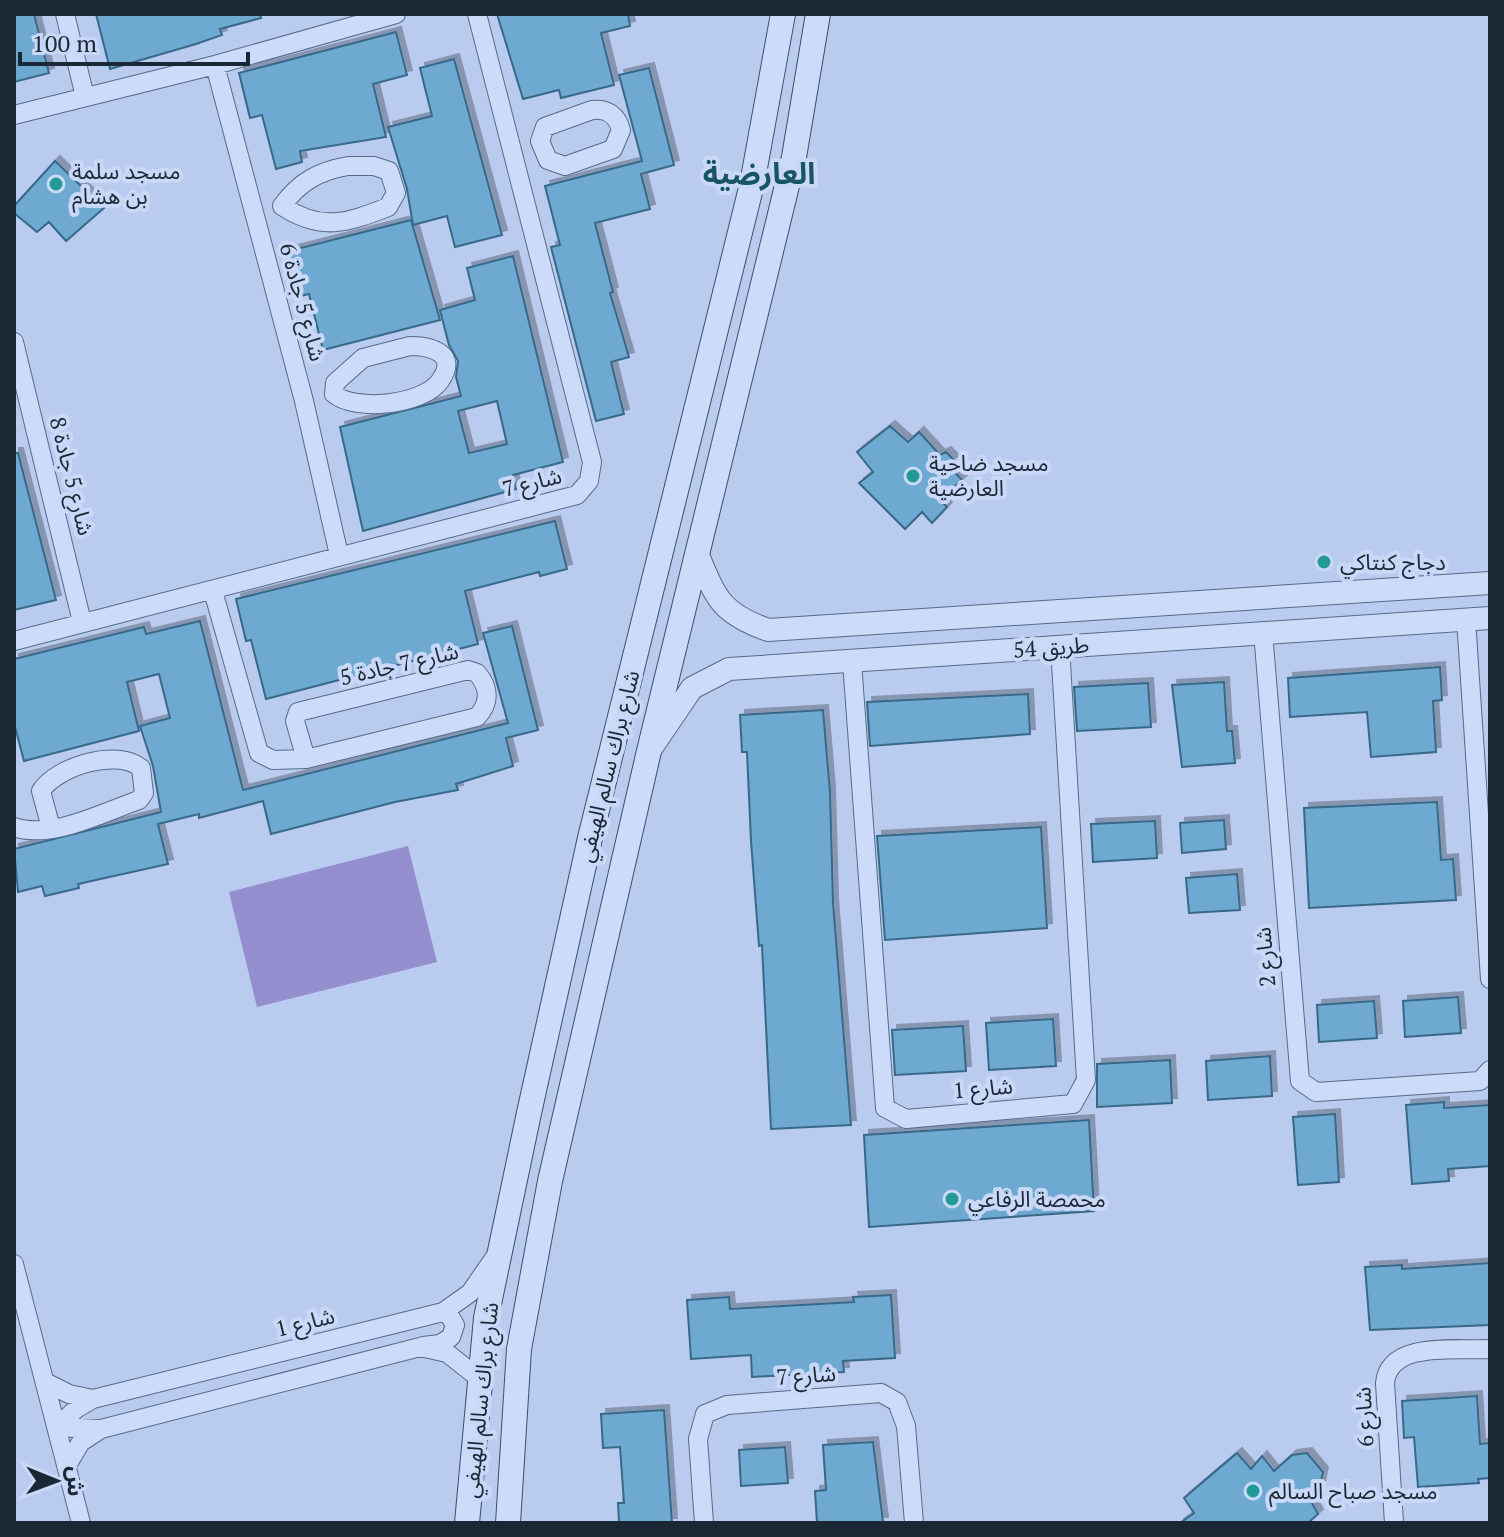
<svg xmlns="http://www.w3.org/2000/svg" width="1504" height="1537" viewBox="0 0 1504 1537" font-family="'PT Serif','Noto Sans Arabic',serif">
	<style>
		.green { fill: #958ece }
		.building { fill: #6da9d0; stroke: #386988; stroke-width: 2; fill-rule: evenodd; filter: url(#shadow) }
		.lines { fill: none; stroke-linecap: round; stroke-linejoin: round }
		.minor-casing { stroke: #546c87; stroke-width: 20 }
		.tertiary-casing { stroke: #546c87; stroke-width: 24 }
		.secondary-casing { stroke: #375169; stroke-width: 26 }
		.minor { stroke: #cddbfb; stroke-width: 18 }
		.tertiary { stroke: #cddbfb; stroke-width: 22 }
		.secondary { stroke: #cddbfb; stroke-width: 24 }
		.poi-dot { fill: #219997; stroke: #cad8f7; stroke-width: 3 }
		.labels { text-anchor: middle; stroke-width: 8; stroke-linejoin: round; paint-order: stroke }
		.poi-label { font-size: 22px; fill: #1a2835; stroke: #cad8f7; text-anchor: start }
		.street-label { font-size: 22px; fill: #1a2835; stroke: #cad8f7 }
		.district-label { font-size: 30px; font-weight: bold; fill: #175564; stroke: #cad8f7 }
	</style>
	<defs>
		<filter id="shadow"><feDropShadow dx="5" dy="-5" stdDeviation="0" flood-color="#0004"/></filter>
	</defs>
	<rect width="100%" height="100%" fill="#bacbf0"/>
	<!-- green -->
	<path class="green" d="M408,846L437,962L257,1007L229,892Z"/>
	<!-- building -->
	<path class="building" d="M14,14H34L49,73L14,82Z
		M96,14H260L261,18L220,29L222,35L196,44L110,69Z
		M497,14H628L630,26L601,33L614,85L561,98L559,90L523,99Z
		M396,32L407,75L373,84L386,137L300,151L302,162L276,169L262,115L250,118L239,73Z
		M454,59L502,235L455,247L447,216L413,225L407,189L388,127L432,116L420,68Z
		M649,68L674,165L641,174L650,209L595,223L613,292L610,293L629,357L611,362L624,414L596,421L551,247L560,245L545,186L642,161L619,75Z
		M55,161L104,208L66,241L49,222L37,232L14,213V206Z
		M411,220L440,320L323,350L309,294L296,297L285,252Z
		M513,256L563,462L513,475L516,489L363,531L340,427L461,396L456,377L458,361L449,345L440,310L475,300L467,268ZM497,401L507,444L469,453L458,411Z
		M890,426L908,442L919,432L940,455L946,452L954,460L948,465L962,480L940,500L947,507L932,523L922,512L905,529L859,483L873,472L857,452Z
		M14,453H18L56,600L14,610Z
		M555,521L567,569L540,576L539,572L465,591L478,644L266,699L251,640L246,641L236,599Z
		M200,621L243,790L508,723L483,633L512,626L538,730L506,738L513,766L456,784L458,790L395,802L271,834L263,801L199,818V814L158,824L168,864L78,884L79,888L45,896L42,886L18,892L14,849L161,812L153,766L140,726L170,718L159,674L127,682L139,731L24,761L14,723V659L144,627L146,634Z
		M1440,667L1442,700L1433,701L1436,752L1371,757L1367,712L1290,717L1288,678Z
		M1224,682L1227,731H1232L1235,763L1182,767L1172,685Z
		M1148,683L1151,727L1077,731L1074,687Z
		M1028,694L1030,734L870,746L867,702Z
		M823,710L830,792L833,903L851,1125L771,1129L762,945L759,946L751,841L747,752H742L740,715Z
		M1437,802L1441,860L1453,859L1456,900L1309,908L1304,808Z
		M1224,820L1226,849L1182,853L1180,823Z
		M1155,821L1157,858L1093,862L1091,824Z
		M1041,827L1047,928L885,940L877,836Z
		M1237,874L1240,910L1189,913L1186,878Z
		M1458,997L1461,1033L1405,1037L1403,1001Z
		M1374,1001L1377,1038L1319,1042L1317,1005Z
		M1053,1019L1056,1066L989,1070L986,1023Z
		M963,1026L966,1071L895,1075L892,1030Z
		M1270,1056L1272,1096L1208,1100L1206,1061Z
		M1170,1060L1172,1103L1097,1107V1064Z
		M1444,1102V1108L1490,1105V1166L1448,1169L1449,1181L1412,1184L1406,1105Z
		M1335,1114L1339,1182L1298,1185L1293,1117Z
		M1089,1120L1094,1211L869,1227L864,1135Z
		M1490,1263V1325L1370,1330L1365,1267L1402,1265V1269Z
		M891,1295L895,1358L843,1361L844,1372L752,1377L751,1355L691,1359L687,1300L729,1297L730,1309L854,1302L853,1297Z
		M1477,1396L1480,1444L1490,1443V1478L1478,1479L1479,1483L1418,1487L1414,1437L1404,1438L1402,1401Z
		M664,1410L672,1523H619L618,1503H624L620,1447L603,1448L601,1414Z
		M873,1442L883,1522L817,1523L815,1491L826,1490L823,1445Z
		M785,1447L788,1483L741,1486L739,1450Z
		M1237,1453L1251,1469L1262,1456L1274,1471L1292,1455L1307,1453L1323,1472L1320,1486L1308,1496L1318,1514L1308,1523H1180L1194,1513L1184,1498Z"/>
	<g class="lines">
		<defs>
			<path id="minor" d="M65,14L85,97
				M215,65L304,401L339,555
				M592,110C607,108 617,115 621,130L613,149L565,166L548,160L540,141L545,127Z
				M14,115L215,65L396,14
				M348,166H374L389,171L396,193L388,207C347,223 321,232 282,206C299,182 319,171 348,166Z
				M14,342L82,622
				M410,346C432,346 459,354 440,381C423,405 355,412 334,394L335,383L363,358Z
				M213,591L259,753L273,760L306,759L477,717C490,703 490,688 477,673L468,670L298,712L295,721L306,759
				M1466,619L1490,979
				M1263,632L1300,1081L1316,1092L1480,1081L1490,1070
				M14,641L577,495L589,481L592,462L477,14
				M852,662L885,1108L906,1119L1073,1104L1086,1080L1060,646
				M14,827C51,840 104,812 139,800L144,793L141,768C118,748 57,766 41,791L51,828
				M14,1264L81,1523
				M423,1346L440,1344L451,1337L455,1325L446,1310
				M45,1382L69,1394L93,1399L443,1312L470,1293L497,1254
				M93,1399L76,1409L57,1427L100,1429
				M67,1465L81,1442L101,1429L420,1347L447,1353L480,1379
				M704,1523L698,1439L705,1414L727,1405L881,1393L897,1402L906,1426L914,1523
				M1394,1523L1385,1383C1389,1340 1458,1351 1490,1349"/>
			<path id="tertiary" d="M697,553C716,598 720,613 768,630L1490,583
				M652,747L692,688L729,669L1490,618"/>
			<path id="secondary" d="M467,1523L486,1318L529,1113L590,838L752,184L783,14
				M508,1523L519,1349L550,1181L649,751L794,157L818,14"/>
		</defs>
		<!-- minor casing -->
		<use href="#minor" class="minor-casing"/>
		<!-- tertiary casing -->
		<use href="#tertiary" class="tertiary-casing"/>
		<!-- secondary casing -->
		<use href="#secondary" class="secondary-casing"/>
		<!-- minor -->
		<use href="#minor" class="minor"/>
		<!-- tertiary -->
		<use href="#tertiary" class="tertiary"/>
		<!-- secondary -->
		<use href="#secondary" class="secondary"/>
	</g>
	<!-- markers -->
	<g class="poi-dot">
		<circle cx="56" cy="184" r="8"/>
		<circle cx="913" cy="476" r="8"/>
		<circle cx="1324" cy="562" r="8"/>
		<circle cx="952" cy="1199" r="8"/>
		<circle cx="1253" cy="1491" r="8"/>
	</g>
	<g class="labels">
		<!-- poi labels -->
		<g class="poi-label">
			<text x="72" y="179">مسجد سلمة<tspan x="72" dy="25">بن هشام</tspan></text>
			<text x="929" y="471">مسجد ضاحية<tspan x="929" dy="25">العارضية</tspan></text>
			<text x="1340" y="570">دجاج كنتاكي</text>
			<text x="968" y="1207">محمصة الرفاعي</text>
			<text x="1269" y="1499">مسجد صباح السالم</text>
		</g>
		<!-- street labels -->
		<g class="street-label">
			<text transform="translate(303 302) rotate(75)" y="8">شارع 5 جادة 6</text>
			<text transform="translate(72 476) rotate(76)" y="8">شارع 5 جادة 8</text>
			<text transform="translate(532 482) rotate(-14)" y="8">شارع 7</text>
			<text transform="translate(1051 647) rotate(-4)" y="8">طريق 54</text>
			<text transform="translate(399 664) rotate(-13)" y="8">شارع 7 جادة 5</text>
			<text transform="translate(608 766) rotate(-76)" y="8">شارع براك سالم الهيفي</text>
			<text transform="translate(1265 957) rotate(-95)" y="8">شارع 2</text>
			<text transform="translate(983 1088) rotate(-5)" y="8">شارع 1</text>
			<text transform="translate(305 1322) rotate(-14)" y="8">شارع 1</text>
			<text transform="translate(806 1375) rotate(-4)" y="8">شارع 7</text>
			<text transform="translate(480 1400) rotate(-84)" y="8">شارع براك سالم الهيفي</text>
			<text transform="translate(1364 1417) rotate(-93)" y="8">شارع 6</text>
		</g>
		<!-- district labels -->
		<g class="district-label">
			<text x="759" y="184">العارضية</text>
		</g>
	</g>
	<!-- border -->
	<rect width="1504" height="1537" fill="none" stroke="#1a2835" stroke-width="32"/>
	<!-- north arrow -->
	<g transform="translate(56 1481) rotate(91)" stroke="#cad8f7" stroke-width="6" paint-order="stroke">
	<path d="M0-6L14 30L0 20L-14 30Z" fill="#1a2835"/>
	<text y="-12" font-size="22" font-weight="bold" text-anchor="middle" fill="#1a2835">ش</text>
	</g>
	<!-- scale -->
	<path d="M20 52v12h228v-12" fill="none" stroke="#1a2835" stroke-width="4"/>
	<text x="32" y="52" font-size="24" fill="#1a2835" stroke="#cad8f7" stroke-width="6" paint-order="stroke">100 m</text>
</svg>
